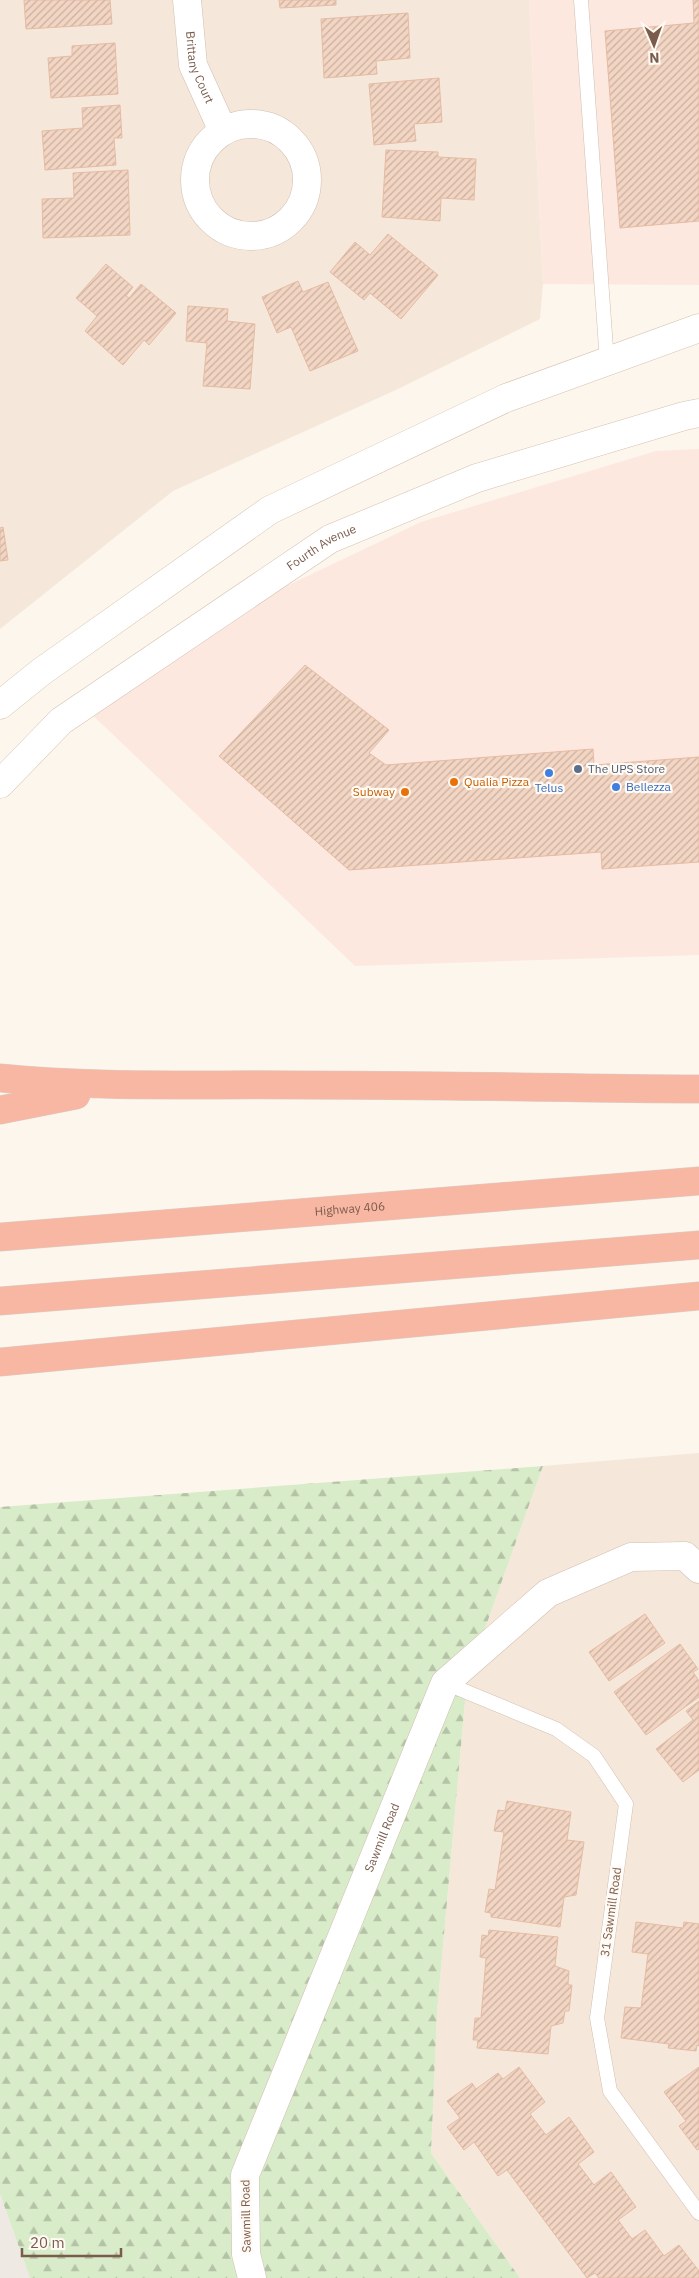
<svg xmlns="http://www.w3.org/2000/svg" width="699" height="2278" viewBox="0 0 699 2278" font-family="'IBM Plex Sans',sans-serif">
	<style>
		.residential { fill: #f5e8da }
		.commercial { fill: #fde8e0 }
		.industrial { fill: #efe9e4 }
		.forest { fill: url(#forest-firs) }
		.building { fill: url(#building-hatch); stroke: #e6bba3 }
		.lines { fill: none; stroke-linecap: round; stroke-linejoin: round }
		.service-casing { stroke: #d1beb0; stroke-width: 15 }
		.minor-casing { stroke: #d1beb0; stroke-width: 29 }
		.secondary-casing { stroke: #d6c0b0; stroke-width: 29 }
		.motorway-casing { stroke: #dad1cd; stroke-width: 29 }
		.service { stroke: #fff; stroke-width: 14 }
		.minor { stroke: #fff; stroke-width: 28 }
		.secondary { stroke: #fff; stroke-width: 28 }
		.motorway { stroke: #f7b7a3; stroke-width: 28 }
		.service-dot { fill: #5c6f8a; stroke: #fffaf3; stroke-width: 2 }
		.shop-dot { fill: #3f7fe0; stroke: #fffaf3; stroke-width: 2 }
		.food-dot { fill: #e8710a; stroke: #fffaf3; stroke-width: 2 }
		.labels { text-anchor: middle; stroke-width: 4.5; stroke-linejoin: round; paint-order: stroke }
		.street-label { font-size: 12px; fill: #7a5c4d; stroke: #fffaf3 }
		.service-label { font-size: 12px; fill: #4e5e75; stroke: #fffaf3; text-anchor: start }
		.food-label { font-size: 12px; fill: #c56008; stroke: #fffaf3; text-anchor: start }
		.shop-label { font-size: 12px; fill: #366cbe; stroke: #fffaf3; text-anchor: start }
	</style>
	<defs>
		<pattern id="forest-firs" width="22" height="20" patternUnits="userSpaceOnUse" patternTransform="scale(1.25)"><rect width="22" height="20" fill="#d8ecc9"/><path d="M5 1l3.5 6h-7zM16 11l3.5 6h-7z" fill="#b4c2a5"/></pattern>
		<pattern id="building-hatch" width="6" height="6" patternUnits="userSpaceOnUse" patternTransform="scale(1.25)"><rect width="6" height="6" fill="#f3d5c3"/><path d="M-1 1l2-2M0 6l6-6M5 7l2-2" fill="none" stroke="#cab0a1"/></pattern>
	</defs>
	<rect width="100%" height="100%" fill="#fdf6ec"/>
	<!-- residential -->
	<path class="residential" d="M0,0H529L543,284L540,319L398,389L173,491L0,629Z
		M699,1453V2278H520L431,2153L437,2013L467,1679L543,1466Z"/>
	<!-- commercial -->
	<path class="commercial" d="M529,0H699V285L543,284Z
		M699,449V955L355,966L82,705L251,603L421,522L656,451Z"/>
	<!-- industrial -->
	<path class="industrial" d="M0,2194L30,2278H0Z"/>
	<!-- forest -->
	<path class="forest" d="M543,1466L467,1679L437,2013L431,2153L520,2278H30L0,2194V1507Z"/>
	<!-- building -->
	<path class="building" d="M24,0H110L112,24L26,29Z
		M279,0H336V5L280,8Z
		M693,0H699V221L620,228L605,31L694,23Z
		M408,13L410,58L376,61L377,74L324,78L321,19Z
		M115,43L118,94L51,98L48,58L72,56V46Z
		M439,78L442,122L414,124L416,141L374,145L369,84Z
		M120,105L122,138H114L116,165L45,170L42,131L83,128L82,108Z
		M386,150L438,152V157L476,159L474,200L441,198L440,221L382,217Z
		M128,170L130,235L43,238L42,199L74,198L73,173Z
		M388,234L438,275L401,319L370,293L364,300L330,272L355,242L370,255Z
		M106,264L133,287L126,296L129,298L141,284L176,313L149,345L144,340L123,365L85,331L97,316L76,298Z
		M298,281L303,292L328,282L358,351L310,371L291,327L277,333L262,297Z
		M188,306L228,309L227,321L255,324L250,389L203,386L207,343L186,341Z
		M3,527L8,560L0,561V528Z
		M305,665L389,730L369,753L386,765L593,749L594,765L699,757V862L602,869L601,852L349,870L219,756Z
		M645,1614L665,1643L609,1681L589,1652Z
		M680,1644L698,1669L693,1672L699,1681V1697L646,1735L614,1692Z
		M699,1701V1770L683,1782L656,1749L693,1720L686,1711Z
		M507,1801L571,1812L567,1840L584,1842L576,1895L564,1897L560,1927L491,1917V1913L485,1912L489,1889L495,1890L504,1832L494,1831L498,1810L505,1811Z
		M636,1922L683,1928L684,1922L699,1924V2046L697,2045L696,2051L668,2048L669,2044L621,2038L625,2007L641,2008L648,1954L632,1952Z
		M489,1930L558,1937L555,1966L569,1971L568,1985H572L569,2011H565L563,2023L551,2026L548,2054L477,2048L478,2040H473L475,2018H481L486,1958L480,1957L482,1935L488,1936Z
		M519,2067L545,2102L530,2114L546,2135L569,2117L594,2152L578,2164L594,2185L611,2172L636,2207L618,2220L632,2239L645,2230L664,2256L679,2245L699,2271V2278H599L595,2273L587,2278L507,2170L498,2176L474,2142L464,2150L447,2127L460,2118L447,2101L472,2083L476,2089L498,2073L503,2079Z
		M699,2067V2149L697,2150L679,2126L686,2121L664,2092Z"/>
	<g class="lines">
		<defs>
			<path id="service" d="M581,0L607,362
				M445,1683L556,1729L594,1756L626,1804L597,2018L610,2091L699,2213"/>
			<g id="minor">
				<path id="s1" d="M187,0L193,65L223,131"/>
				<circle cx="251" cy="180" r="56"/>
				<path id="s2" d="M252,2278L246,2254L245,2175L445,1683L548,1593L631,1557L685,1556L699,1569"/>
			</g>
			<g id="secondary">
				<path d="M0,705L41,672L270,510L506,398L699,328"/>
				<path id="s3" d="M0,784L61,721L330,539L477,478L684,416L699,413"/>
			</g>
			<g id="motorway">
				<path d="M0,1078C99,1088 199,1084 298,1085C432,1085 565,1088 699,1089"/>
				<path d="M0,1110L76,1095"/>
				<path id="s4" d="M0,1237L699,1181"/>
				<path d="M0,1301L699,1245"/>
				<path d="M0,1362L699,1296"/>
			</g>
		</defs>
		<!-- service casing -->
		<use href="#service" class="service-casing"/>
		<!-- minor casing -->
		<use href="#minor" class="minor-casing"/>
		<!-- secondary casing -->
		<use href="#secondary" class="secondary-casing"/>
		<!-- motorway casing -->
		<use href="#motorway" class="motorway-casing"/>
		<!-- service -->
		<use href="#service" class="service"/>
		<!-- minor -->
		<use href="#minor" class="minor"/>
		<!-- secondary -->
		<use href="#secondary" class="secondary"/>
		<!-- motorway -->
		<use href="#motorway" class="motorway"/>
	</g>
	<!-- markers -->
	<circle class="service-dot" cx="578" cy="769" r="5"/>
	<g class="shop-dot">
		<circle cx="549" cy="773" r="5"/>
		<circle cx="616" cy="787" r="5"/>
	</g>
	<g class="food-dot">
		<circle cx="454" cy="782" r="5"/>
		<circle cx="405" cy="792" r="5"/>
	</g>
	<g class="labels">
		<!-- street labels -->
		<g class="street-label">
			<text dy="4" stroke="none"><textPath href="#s1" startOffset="69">Brittany Court</textPath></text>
			<text dy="4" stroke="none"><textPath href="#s3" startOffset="401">Fourth Avenue</textPath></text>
			<text dy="4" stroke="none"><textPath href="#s4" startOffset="351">Highway 406</textPath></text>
			<text dy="4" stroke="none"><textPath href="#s2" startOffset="468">Sawmill Road</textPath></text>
			<text transform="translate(611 1912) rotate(-82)" y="4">31 Sawmill Road</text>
			<text transform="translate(246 2216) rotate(-91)" y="4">Sawmill Road</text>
		</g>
		<!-- service labels -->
		<g class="service-label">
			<text x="588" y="773">The UPS Store</text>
		</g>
		<!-- food labels -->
		<g class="food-label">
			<text x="464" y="786">Qualia Pizza</text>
			<text x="395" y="796" text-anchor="end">Subway</text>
		</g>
		<!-- shop labels -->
		<g class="shop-label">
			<text x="626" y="791">Bellezza</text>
			<text x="549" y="792" text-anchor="middle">Telus</text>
		</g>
	</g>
	<!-- north arrow -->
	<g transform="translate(654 45) rotate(178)" stroke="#fffaf3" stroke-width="4" paint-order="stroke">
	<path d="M0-4L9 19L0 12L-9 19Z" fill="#7a5c4d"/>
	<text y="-8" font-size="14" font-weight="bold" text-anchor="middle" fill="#7a5c4d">N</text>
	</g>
	<!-- scale -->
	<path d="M22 2248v8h99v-8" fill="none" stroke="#7a5c4d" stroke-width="2.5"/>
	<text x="30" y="2248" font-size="15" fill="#7a5c4d" stroke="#fffaf3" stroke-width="4" paint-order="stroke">20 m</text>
</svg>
